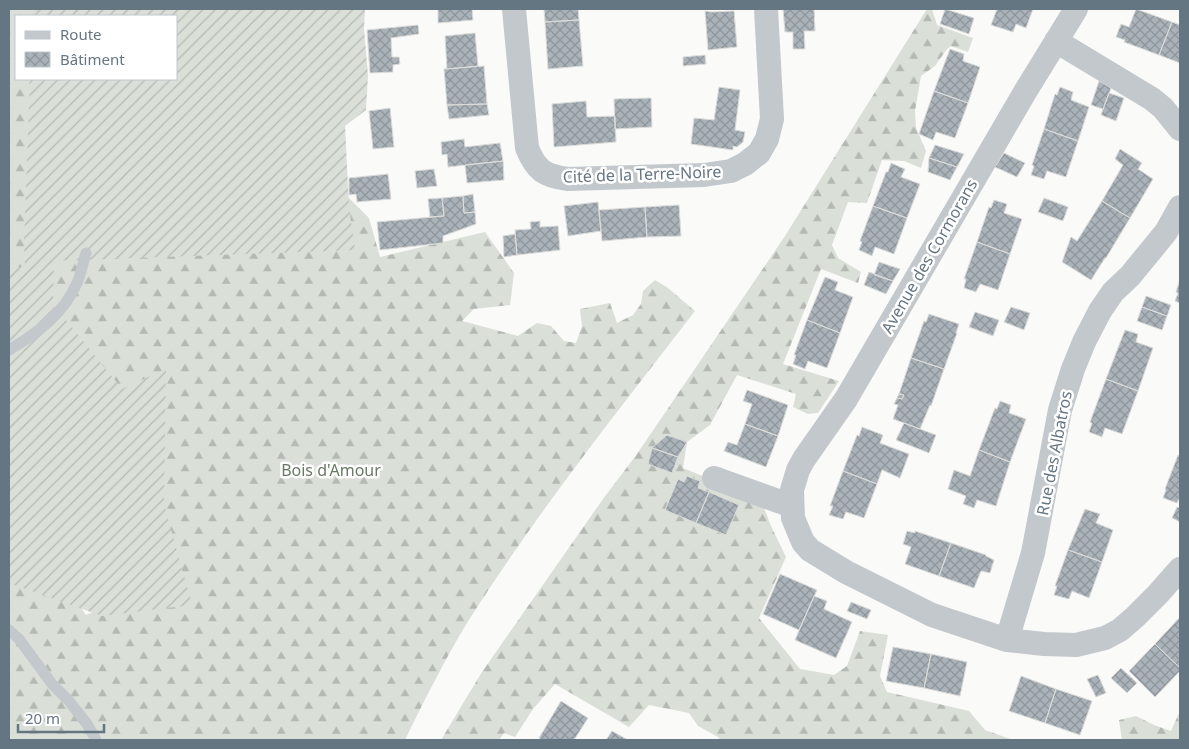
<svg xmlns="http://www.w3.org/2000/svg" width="1189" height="749" viewBox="0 0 1189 749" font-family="'Noto Sans',sans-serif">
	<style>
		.forest { fill: url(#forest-firs) }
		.garden { fill: url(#garden-furrows) }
		.building { fill: url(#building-cross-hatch); stroke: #dcdcda }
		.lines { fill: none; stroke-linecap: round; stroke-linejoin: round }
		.service { stroke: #c3c8cc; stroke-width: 11 }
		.minor { stroke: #c3c8cc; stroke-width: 24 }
		.labels { text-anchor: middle; stroke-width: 5; stroke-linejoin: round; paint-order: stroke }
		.street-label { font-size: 16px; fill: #657683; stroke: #fff }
		.park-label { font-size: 16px; fill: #687a64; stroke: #fff }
	</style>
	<defs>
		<pattern id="forest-firs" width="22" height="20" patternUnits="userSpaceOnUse" patternTransform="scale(1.25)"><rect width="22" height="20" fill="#dadfd7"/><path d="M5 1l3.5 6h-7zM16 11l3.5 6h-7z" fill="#b4b9b4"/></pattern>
		<pattern id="garden-furrows" width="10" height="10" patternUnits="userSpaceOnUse" patternTransform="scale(1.25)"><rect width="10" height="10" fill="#dadfd7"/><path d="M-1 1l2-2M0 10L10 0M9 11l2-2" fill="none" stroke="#b4b9b4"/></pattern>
		<pattern id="building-cross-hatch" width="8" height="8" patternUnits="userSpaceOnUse" patternTransform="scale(1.25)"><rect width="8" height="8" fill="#aab3b9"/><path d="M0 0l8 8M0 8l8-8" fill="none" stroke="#8e969c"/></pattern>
	</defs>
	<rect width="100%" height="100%" fill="#fafaf8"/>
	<!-- forest -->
	<path class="forest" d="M9,9H28L43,13V16H16V79H43L341,190L369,218L380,257L485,232L514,273L510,305L474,309L462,321L518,336L537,323L551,326L564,341L576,343L582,326L580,309L610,303L617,323L633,315L641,304L643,291L655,280L668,288L695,311C616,413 536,514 467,623C444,661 424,701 405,740H9V576L75,599L86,615L122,600L9,494Z
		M927,9H932L937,25L973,38L968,52L951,46L947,49L935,66L921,76L915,111L916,128L926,151L921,168L904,161L882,160L867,203L848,202L832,245L838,258L861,272L858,283L821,269L783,364L839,381L818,413L808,414L793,407L796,394L737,375L710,425L687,442L683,468L761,500L771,526L786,557L759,618L800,669L834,675L847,666L860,631L888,635L880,676L887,692L969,711L985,730L1013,740H720L718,737L698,726L689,713L649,705L629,727L555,684L533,709L515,737L504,733L499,740H441L482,672L603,499L637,454L785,236Z
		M1180,711V740H1122L1119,720L1136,716L1154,725L1171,731Z"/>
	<!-- garden -->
	<path class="garden" d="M33,9H365L364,28L368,76L366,110L345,126L349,208L355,250L54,261L53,304L122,389L166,369L164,504L192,605L102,616L9,583V267H25L24,243L30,79H176V16H33Z"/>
	<!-- building -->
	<path class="building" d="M438,9H472L473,20L438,23Z
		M544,9H578L579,20L545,22Z
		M783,9H814L815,31H804L805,49H793V32H785Z
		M945,9L974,18L969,34L940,24Z
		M997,9H1033L1026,28L1016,24L1013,32L991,25Z
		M1136,9L1172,22L1159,55L1124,42L1125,40L1116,37L1121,24L1129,27Z
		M705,11L712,12L734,11L737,47L708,50Z
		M579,20L583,66L548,69L545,22Z
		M1172,22L1180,25V63L1159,55Z
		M418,25L419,34L391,38L392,57H399L400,64L393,65V72L370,73L367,30Z
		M475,33L478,66L447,69L445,36Z
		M950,49L964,54L963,61L980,67L968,103L934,91Z
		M705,55L706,64L683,66V57Z
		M484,66L487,104L447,105L444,69Z
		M1099,81L1111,88L1103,109L1091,105Z
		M719,87L740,90L735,130L745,132L743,142L737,147L733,146V150L691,144L694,118L714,120Z
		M1060,87L1073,92L1071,100L1089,107L1078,141L1044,129L1055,94L1057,95Z
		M934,91L968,103L955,138L936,132L933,140L919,134Z
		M1109,93L1124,98L1116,121L1101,115Z
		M651,98L652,127L615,129L614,99Z
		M586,101L587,117L615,116L616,142L554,147L552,104Z
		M487,104L489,115L449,119L447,105Z
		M390,108L394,147L373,149L369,111Z
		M1044,129L1078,141L1066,177L1047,171L1044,179L1031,175L1034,166L1032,165Z
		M464,139L465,147L500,143L503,161L448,167L447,154L442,155L441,142Z
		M935,145L964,154L957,167L929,158Z
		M1120,149L1142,163L1138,169L1153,179L1130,218L1102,201L1123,165L1115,159Z
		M1004,153L1025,163L1017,177L995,167Z
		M929,158L957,167L950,180L928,172Z
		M503,161L504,180L467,183L465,165Z
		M891,163L905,169L901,177L920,184L907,218L873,206L886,172H888Z
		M434,169L437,186L417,188L415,171Z
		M388,174L391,199L357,202L356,194L349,195V178Z
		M473,194L475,212L464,213L463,196Z
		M463,196L464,213L475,212L476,224L443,236V243L380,250L377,222L444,216L442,198Z
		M442,198L444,216L430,217L428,199Z
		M1044,198L1068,207L1063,221L1038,212Z
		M994,200L1007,204L1004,213L1022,219L1010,254L977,242L989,207L991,208Z
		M1102,201L1130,218L1106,258H1105L1091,280L1062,262L1071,237L1077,241Z
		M598,202L601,231L568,236L564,206Z
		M679,205L681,236L647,237L645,207Z
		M873,206L907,218L894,254L875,247L872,256L859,250L862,242L860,241Z
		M645,207L647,237L602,241L599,210Z
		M540,221V227L558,226L560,250L517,255L515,230L531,229L530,222Z
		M515,234L517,255L504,257L503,236Z
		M977,242L1010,254L998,290L980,284L976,292L964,288L966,279H964Z
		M879,262L900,269L893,281L874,275Z
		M869,272L893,281L886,294L864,285Z
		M825,277L838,282L835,290L853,297L840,333L807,320Z
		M1180,279V303L1175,301L1178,293L1176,292Z
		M1146,296L1171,305L1167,316L1142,307Z
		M1011,307L1030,313L1024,330L1004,322Z
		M1142,307L1167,316L1162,330L1137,321Z
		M975,312L999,320L993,336L969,327Z
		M929,314L959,324L956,333H957L944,369L911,358L924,321L926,322Z
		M807,320L840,333L827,368L808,361L805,369L793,364L796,355H794Z
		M1125,330L1138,334L1136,342L1153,348L1138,391L1106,379Z
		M911,358L944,369L931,406L930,405L920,429L893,419L898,405L894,404L897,398L902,399L904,395L899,394Z
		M1106,379L1138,391L1122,434L1105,428L1102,437L1089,432L1092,423L1090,422Z
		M747,390L788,405L778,436L745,424L752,404L743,401Z
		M899,394L904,395L902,399L897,398Z
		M1000,401L1011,405L1009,413L1026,419L1010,462L979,450L995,408L997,409Z
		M904,423L936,435L929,453L896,440Z
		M745,424L778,436L766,467L724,451L728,442L737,445Z
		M862,427L883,435L880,443L909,454L900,478L882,470L877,484L843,471L857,435L859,436Z
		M667,435L687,442L678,457L652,448Z
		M652,448L678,457L672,473L648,464Z
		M979,450L1010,462L996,506L977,500L974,508L963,504L966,496L948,489L954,470L970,476Z
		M1178,455L1180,456V497L1177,503L1163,498L1166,490L1165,489Z
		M843,471L877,484L864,518L846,512L843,519L829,515L833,506H830Z
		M687,476L700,481L698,488L709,492L696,523L665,510L678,479L684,482Z
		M709,492L739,505L726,535L696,523Z
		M1177,507L1180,508V522L1172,518Z
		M1085,509L1100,514L1096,523L1113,530L1102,562L1068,550Z
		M907,531L915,533V531L951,543L939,576L905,564L911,547L903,544Z
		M951,543L986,555V556L994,560L990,573L981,571L974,588L939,576Z
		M1068,550L1102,562L1089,598L1072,591L1069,599L1054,595L1057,586H1055Z
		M780,574L817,590L799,630L763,614Z
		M814,596L827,601L824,609L852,622L836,658L795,640Z
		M851,602L871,610L867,619L847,611Z
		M1180,617V668L1155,644Z
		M1155,644L1180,668V671L1155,697L1129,671Z
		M893,647L931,654L924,688L886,681Z
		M931,654L967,662L960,696L924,688Z
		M1121,668L1137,683L1127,693L1111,678Z
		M1098,675L1106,693L1096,697L1087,679Z
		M1021,676L1056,689L1045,723L1009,711Z
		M1056,689L1092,701L1080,735L1045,723Z
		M561,701L588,718L574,740H542L539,738Z
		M612,731L628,740H606Z"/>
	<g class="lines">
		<!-- service -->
		<path class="service" d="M9,350C37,333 63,315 77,283C81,274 83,263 86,253
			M9,630L19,639L52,684L69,701L87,724L96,740"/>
		<!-- minor -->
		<path class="minor" d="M514,9L527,148C536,170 544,176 568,179L704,175L731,171L745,164L759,153L767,139L772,119L766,9
			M1076,9L1025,92L846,399L804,459L798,470L792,490L793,518L803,542L810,550L846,572L932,615L1007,640L1044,644L1076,645L1105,638L1120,630L1135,617L1158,594L1180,569
			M1056,41L1152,99L1163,108L1180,129
			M714,478L792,506
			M1007,640L1033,553L1060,410L1073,369L1084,342L1100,311L1113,292L1130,276L1166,232L1180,207"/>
	</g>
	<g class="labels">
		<!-- street labels -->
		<g class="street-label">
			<text transform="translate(642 174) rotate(-2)" y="6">Cité de la Terre-Noire</text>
			<text transform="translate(929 256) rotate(-60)" y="6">Avenue des Cormorans</text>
			<text transform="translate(1054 453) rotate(-79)" y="6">Rue des Albatros</text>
		</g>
		<!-- park labels -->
		<g class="park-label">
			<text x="331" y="476">Bois d'Amour</text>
		</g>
	</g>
	<!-- border -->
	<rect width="1189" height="749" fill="none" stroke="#657683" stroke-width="20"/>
	<!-- legend -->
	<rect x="15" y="15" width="162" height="65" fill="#ffffff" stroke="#c1c8cd"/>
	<rect x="25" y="31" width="25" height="8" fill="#c3c8cc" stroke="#c1c8cd"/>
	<text x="60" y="40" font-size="15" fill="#657683">Route</text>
	<rect x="25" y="52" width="25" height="15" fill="url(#building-cross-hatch)" stroke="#c1c8cd"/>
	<text x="60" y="65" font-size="15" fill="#657683">Bâtiment</text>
	<!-- scale -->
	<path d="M18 724v8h86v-8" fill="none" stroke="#657683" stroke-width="2.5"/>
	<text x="25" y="724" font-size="15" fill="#657683" stroke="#ffffff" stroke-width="4" paint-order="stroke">20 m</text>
</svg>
